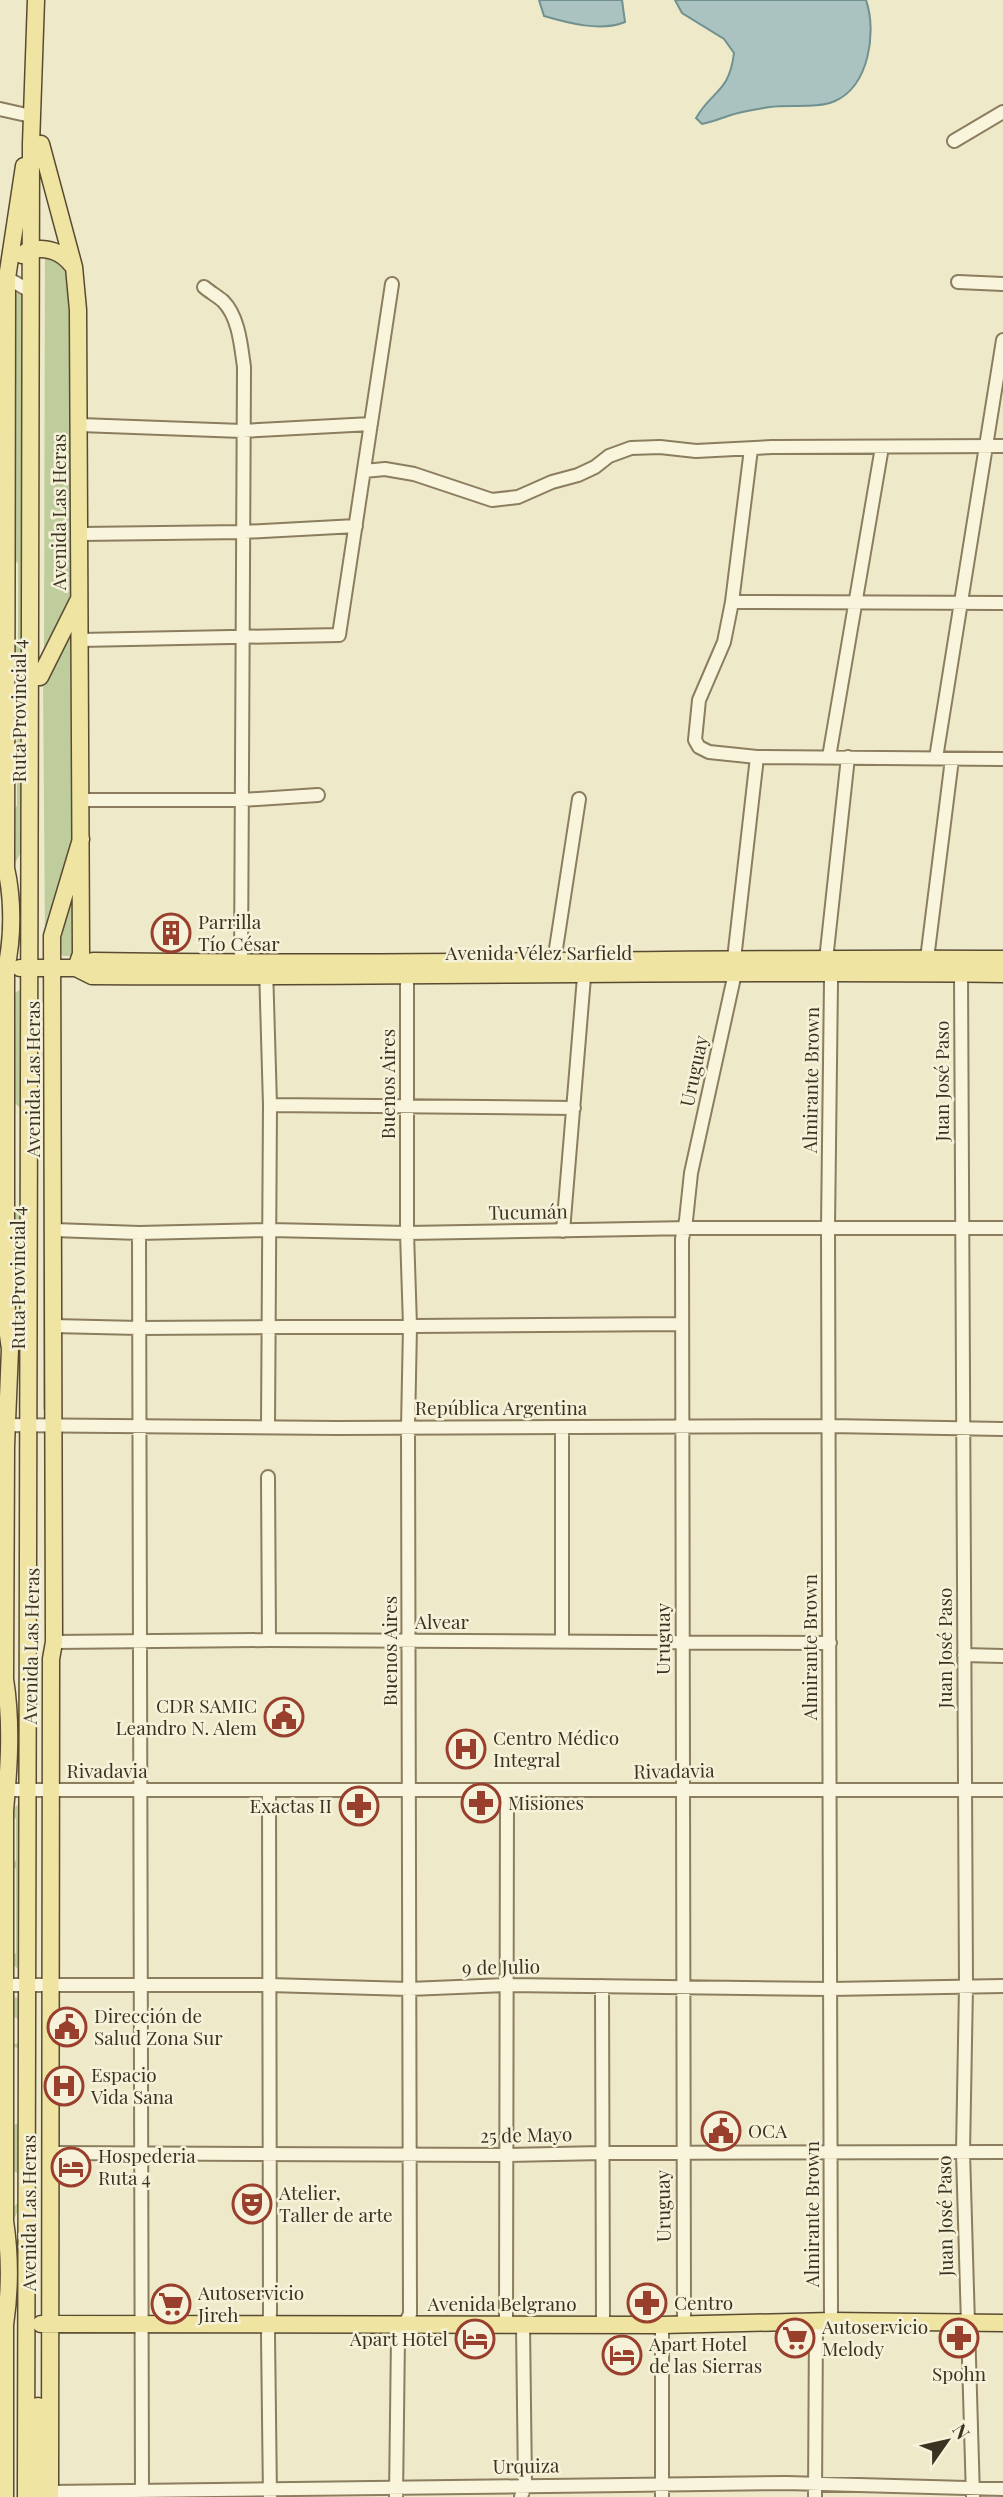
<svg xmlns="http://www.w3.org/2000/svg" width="1003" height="2497" viewBox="0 0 1003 2497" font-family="'Playfair Display',serif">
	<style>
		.green { fill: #bfcd9d }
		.water { fill: #aac3c0; stroke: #70918f; stroke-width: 2 }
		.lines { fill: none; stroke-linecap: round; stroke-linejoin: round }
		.minor-casing { stroke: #8b7d5e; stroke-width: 16 }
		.major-casing { stroke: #594b32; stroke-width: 19 }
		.minor { stroke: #f9f5dd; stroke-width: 12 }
		.major { stroke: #f0e4a3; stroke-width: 16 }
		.labels { text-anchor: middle; stroke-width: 5; stroke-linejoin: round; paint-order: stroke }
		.street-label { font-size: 19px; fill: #3c3221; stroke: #f6f2d9 }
		.poi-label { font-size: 19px; fill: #3c3221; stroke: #f6f2d9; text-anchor: start }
	</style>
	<rect width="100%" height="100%" fill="#eee9c9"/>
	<!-- green -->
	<path class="green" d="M45,255C58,255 66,268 70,279L76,589L44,653Z
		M18,293L24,298L26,843L12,869L11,810L17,806V745H11V743L17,741V706L11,703L12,673L18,670V653L12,650V646L18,645V563L12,560L13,296Z
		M71,620L76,822L47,936L45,938L43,681Z
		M73,874L74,956H63C50,942 69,892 73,874Z
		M19,990L24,996L25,1308L14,1327L13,1314L20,1307V1246L14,1242V1212L21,1207V1108L14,1103L13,995Z
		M47,1088V1411L43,1409V1104Z
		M18,1805L21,1806V1966L17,1968L12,1964L11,1956L16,1953V1869L12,1865L16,1860V1819L12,1815V1809Z
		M13,1997L20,1998L23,2200L13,2221L10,2210L18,2203V2173L10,2170V2127L18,2123V2048L10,2046L18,2043V2019L10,2015V2000Z"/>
	<!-- water -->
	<path class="water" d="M539,0H622L625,22C601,32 568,23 544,16Z
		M675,0H866C877,32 869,86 835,101C818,109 789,104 770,107C757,109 741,111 728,116C719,119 712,122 702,124L696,118C713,89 729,93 734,53L724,39L682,13Z"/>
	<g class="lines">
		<defs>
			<path id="minor" d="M0,109L31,116
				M954,141L1003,112
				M0,278H7L30,291
				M958,282L1003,284
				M204,287C210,292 217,296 223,301C239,317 241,346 244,367L241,969
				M80,425L242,431L371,424
				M364,471L385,469L414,474L492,500L518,497L552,482L578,475L595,467L609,456L631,448L660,447L696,451L772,447L1003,446
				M80,534L244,532L356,526
				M732,602L1003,603
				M80,640L339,635L392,284
				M757,757L1003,759
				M829,757L882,447
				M936,758L1003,340
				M80,800H242L318,795
				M266,967L270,1105L268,1427
				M926,967L952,759
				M553,968L579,799
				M961,973L966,1986L963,2152L973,2497
				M270,1105L574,1108
				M54,1230L139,1233L270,1230L407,1233L691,1228H1003
				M563,1231L585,965
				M139,1233L142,2497
				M53,1326L139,1328L682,1324
				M0,1425L337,1428L829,1426L1003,1429
				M268,1477L269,1640
				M54,1642L269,1640L830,1643
				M562,1642V1428
				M964,1655L1003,1656
				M0,1790H1003
				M269,1791L270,2313L268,2335L270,2497
				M0,1985H269L409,1989L506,1985L830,1989L1003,1986
				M602,1986L603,2325
				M49,2153L506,2155L602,2153L1003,2152
				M831,2321L828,1227L831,981L826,960L848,757
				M684,2324L682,1239L686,1220L691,1173L735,973L734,959L757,757L709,752L699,747L695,740L699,700L724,642L732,602L751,449
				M506,2325L507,1791
				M50,2492L786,2483L1003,2489
				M396,2497L398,2336L410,2314L408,1428L410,1326L407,1233V967
				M521,2497L525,2485L523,2325
				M662,2497V2325
				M815,2497L816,2322"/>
			<path id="major" d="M41,144L74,267L78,310L81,954L76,968
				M22,255L30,249C49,248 61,251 72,265
				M40,677L78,601
				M20,968H76L93,961C396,966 700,957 1003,959
				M76,968L92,976C395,978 699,970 1003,974
				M41,2324L662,2325L831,2321L1003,2323
				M38,2406V2497
				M5,2497V2325C10,2291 10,2254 5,2221V1811C9,1767 12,1723 5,1679L6,1446L10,1349L7,1328L6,1227V969C13,937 13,899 6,868L7,278L24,166
				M26,2497L31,144L36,0
				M50,2497L51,1659L54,1642L52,936L81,839"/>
		</defs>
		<!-- minor casing -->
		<use href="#minor" class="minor-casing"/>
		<!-- major casing -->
		<use href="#major" class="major-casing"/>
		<!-- minor -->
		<use href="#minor" class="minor"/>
		<!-- major -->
		<use href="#major" class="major"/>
	</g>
	<!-- icons -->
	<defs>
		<symbol id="building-ring" viewBox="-11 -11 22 22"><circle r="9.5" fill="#f6f2d9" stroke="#993f2e" stroke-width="1.5"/><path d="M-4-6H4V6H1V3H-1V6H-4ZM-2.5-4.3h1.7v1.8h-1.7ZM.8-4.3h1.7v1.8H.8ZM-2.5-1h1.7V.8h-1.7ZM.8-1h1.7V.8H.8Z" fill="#993f2e"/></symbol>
		<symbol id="civic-ring" viewBox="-11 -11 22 22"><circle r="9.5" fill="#f6f2d9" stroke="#993f2e" stroke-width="1.5"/><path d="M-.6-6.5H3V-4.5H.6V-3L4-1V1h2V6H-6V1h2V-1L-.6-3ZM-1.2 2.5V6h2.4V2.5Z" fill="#993f2e"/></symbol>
		<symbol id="hospital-ring" viewBox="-11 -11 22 22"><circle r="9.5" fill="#f6f2d9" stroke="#993f2e" stroke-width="1.5"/><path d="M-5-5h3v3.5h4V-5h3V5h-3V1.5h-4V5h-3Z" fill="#993f2e"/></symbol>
		<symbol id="pharmacy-ring" viewBox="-11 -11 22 22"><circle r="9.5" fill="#f6f2d9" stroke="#993f2e" stroke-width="1.5"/><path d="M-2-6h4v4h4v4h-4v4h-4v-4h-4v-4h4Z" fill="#993f2e"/></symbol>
		<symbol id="hotel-ring" viewBox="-11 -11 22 22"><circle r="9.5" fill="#f6f2d9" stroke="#993f2e" stroke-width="1.5"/><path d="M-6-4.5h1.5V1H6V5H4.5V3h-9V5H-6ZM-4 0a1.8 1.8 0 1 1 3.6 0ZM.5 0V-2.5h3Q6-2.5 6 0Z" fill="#993f2e"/></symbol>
		<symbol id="theatre-ring" viewBox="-11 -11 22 22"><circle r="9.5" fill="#f6f2d9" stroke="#993f2e" stroke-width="1.5"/><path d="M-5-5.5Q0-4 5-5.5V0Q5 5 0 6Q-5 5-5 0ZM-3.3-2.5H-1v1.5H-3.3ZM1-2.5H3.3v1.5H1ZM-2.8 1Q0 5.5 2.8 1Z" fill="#993f2e"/></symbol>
		<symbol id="supermarket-ring" viewBox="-11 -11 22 22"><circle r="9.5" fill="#f6f2d9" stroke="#993f2e" stroke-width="1.5"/><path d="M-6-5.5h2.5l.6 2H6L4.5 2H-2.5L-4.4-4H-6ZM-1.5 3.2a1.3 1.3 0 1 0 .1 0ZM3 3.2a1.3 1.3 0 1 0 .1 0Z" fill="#993f2e"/></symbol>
	</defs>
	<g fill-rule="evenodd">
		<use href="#building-ring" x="149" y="911" width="44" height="44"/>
		<use href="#civic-ring" x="262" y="1695" width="44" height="44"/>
		<use href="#hospital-ring" x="444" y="1727" width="44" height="44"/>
		<use href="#pharmacy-ring" x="459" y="1781" width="44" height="44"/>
		<use href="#pharmacy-ring" x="337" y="1784" width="44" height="44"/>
		<use href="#civic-ring" x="45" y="2005" width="44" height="44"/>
		<use href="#hospital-ring" x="42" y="2064" width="44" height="44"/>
		<use href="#civic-ring" x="699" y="2109" width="44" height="44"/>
		<use href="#hotel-ring" x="49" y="2145" width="44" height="44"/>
		<use href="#theatre-ring" x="230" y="2182" width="44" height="44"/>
		<use href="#pharmacy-ring" x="625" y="2281" width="44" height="44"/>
		<use href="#supermarket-ring" x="149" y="2282" width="44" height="44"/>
		<use href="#supermarket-ring" x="773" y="2316" width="44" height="44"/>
		<use href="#pharmacy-ring" x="937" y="2316" width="44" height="44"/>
		<use href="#hotel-ring" x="453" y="2317" width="44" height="44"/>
		<use href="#hotel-ring" x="600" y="2333" width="44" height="44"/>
	</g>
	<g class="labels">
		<!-- street labels -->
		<g class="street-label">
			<text transform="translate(59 512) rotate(-90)" y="7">Avenida Las Heras</text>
			<text transform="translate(19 711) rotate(-90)" y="7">Ruta Provincial 4</text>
			<text x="539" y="960">Avenida Vélez Sarfield</text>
			<text transform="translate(694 1071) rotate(-78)" y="7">Uruguay</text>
			<text transform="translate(33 1079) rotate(-90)" y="7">Avenida Las Heras</text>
			<text transform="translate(811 1080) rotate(-89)" y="7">Almirante Brown</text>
			<text transform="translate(942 1081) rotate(-90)" y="7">Juan José Paso</text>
			<text transform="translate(388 1084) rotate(-90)" y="7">Buenos Aires</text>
			<text transform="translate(528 1212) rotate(-1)" y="7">Tucumán</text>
			<text transform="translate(18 1278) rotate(-90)" y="7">Ruta Provincial 4</text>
			<text x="501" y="1415">República Argentina</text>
			<text x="442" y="1629">Alvear</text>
			<text transform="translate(663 1639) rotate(-90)" y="7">Uruguay</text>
			<text transform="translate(31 1646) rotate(-89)" y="7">Avenida Las Heras</text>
			<text transform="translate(810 1647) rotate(-90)" y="7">Almirante Brown</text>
			<text transform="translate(945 1648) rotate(-90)" y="7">Juan José Paso</text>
			<text transform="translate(390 1651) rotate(-90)" y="7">Buenos Aires</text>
			<text x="107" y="1778">Rivadavia</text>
			<text transform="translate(674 1771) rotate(-1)" y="7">Rivadavia</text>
			<text transform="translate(501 1967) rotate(-1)" y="7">9 de Julio</text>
			<text transform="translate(526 2135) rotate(-1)" y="7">25 de Mayo</text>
			<text transform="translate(663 2206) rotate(-91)" y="7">Uruguay</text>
			<text transform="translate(29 2213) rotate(-90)" y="7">Avenida Las Heras</text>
			<text transform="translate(812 2214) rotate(-90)" y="7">Almirante Brown</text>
			<text transform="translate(945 2216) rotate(-91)" y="7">Juan José Paso</text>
			<text x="502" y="2311">Avenida Belgrano</text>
			<text transform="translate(526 2466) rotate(-1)" y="7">Urquiza</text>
		</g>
		<!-- poi labels -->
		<g class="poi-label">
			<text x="198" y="929">Parrilla<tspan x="198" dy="22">Tío César</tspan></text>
			<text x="257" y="1713" text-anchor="end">CDR SAMIC<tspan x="257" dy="22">Leandro N. Alem</tspan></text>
			<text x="493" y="1745">Centro Médico<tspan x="493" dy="22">Integral</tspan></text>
			<text x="508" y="1810">Misiones</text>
			<text x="332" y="1813" text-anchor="end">Exactas II</text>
			<text x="94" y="2023">Dirección de<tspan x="94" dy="22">Salud Zona Sur</tspan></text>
			<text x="91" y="2082">Espacio<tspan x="91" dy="22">Vida Sana</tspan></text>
			<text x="748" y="2138">OCA</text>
			<text x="98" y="2163">Hospederia<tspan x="98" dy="22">Ruta 4</tspan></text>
			<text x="279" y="2200">Atelier,<tspan x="279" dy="22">Taller de arte</tspan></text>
			<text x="198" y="2300">Autoservicio<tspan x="198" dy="22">Jireh</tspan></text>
			<text x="674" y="2310">Centro</text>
			<text x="822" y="2334">Autoservicio<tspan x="822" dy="22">Melody</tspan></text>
			<text x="448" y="2346" text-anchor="end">Apart Hotel</text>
			<text x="649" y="2351">Apart Hotel<tspan x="649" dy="22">de las Sierras</tspan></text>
			<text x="959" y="2381" text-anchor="middle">Spohn</text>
		</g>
	</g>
	<!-- north arrow -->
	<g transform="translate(947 2441) rotate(56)" stroke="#f6f2d9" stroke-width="5" paint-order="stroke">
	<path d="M0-5L12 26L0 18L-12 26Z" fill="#3c3221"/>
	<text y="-10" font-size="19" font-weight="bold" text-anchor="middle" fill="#3c3221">N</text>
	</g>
</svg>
